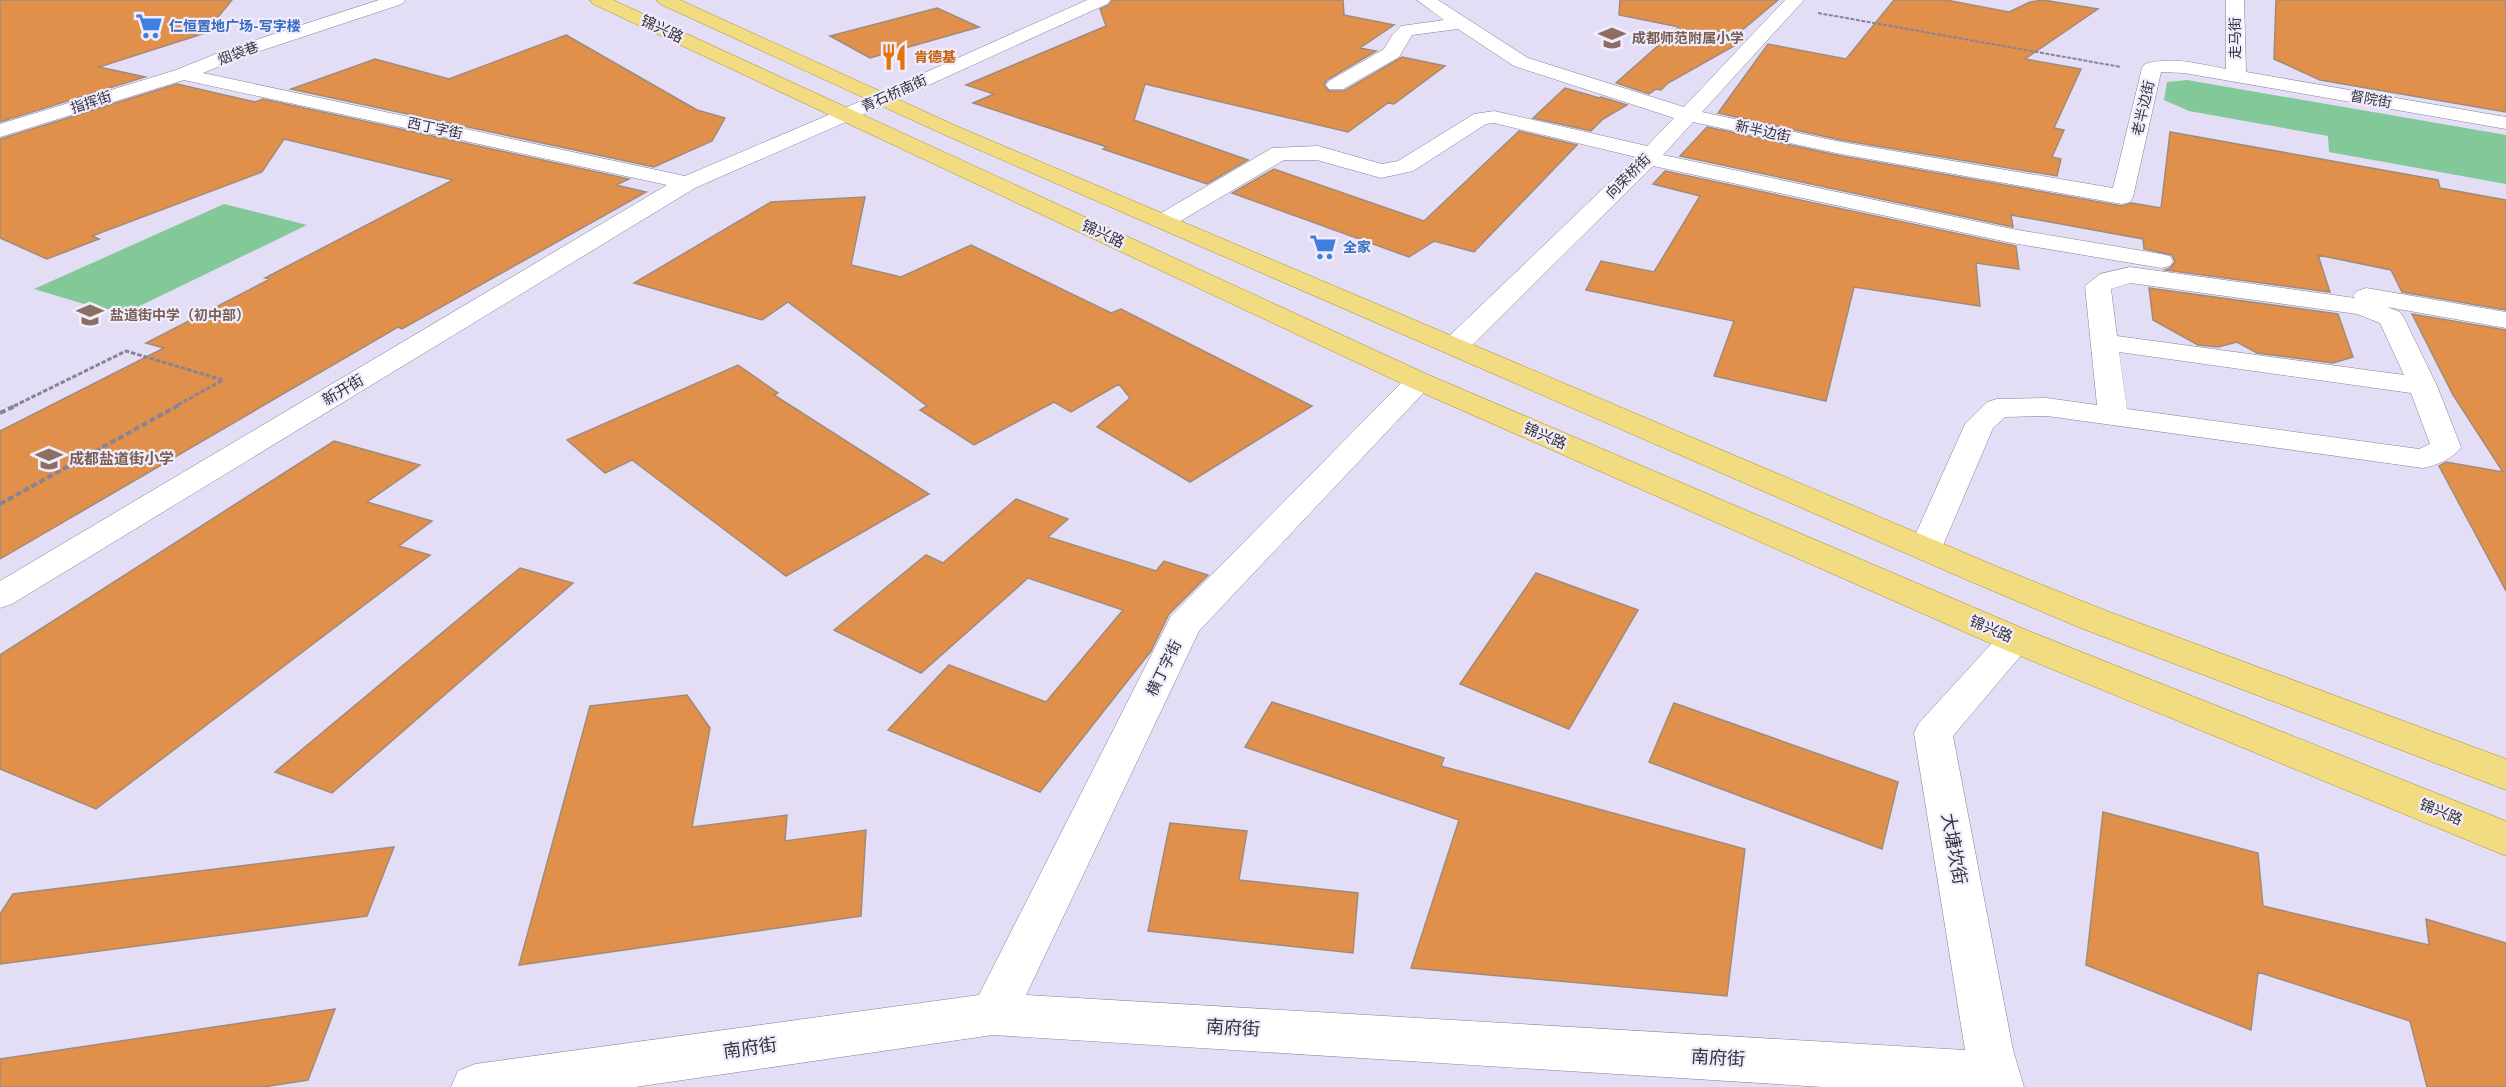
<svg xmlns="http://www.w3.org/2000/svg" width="2506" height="1087" viewBox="0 0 2506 1087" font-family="Overpass,'Noto Sans SC',sans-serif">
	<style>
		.green { fill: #82c899 }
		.building { fill: #e0904a; stroke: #a08b7b; stroke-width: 1.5 }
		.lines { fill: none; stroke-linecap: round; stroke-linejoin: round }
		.minor-casing { stroke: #868096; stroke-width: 1 }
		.major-casing { stroke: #a99134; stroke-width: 1 }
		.path-far2 { stroke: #888395; stroke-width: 2; stroke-dasharray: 4 1.5; stroke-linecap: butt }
		.path-far1 { stroke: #888395; stroke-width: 3; stroke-dasharray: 4.5 2; stroke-linecap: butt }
		.path { stroke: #888395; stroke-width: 4; stroke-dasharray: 6 3; stroke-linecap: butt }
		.minor { fill: #fff; fill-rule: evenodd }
		.major { fill: #f1dc82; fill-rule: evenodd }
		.labels { text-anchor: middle; stroke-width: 4.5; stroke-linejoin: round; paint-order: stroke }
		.far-shop-label { font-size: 14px; font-weight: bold; fill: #366cbe; stroke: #f0ecfb; text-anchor: start }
		.far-education-label { font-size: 14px; font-weight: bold; fill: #785e54; stroke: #f0ecfb; text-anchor: start }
		.far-street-label { font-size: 14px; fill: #35323c; stroke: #f0ecfb }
		.far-food-label { font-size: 14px; font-weight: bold; fill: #c56008; stroke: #f0ecfb; text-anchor: start }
		.street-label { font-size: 15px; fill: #35323c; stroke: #f0ecfb }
		.education-label { font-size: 15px; font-weight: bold; fill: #785e54; stroke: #f0ecfb; text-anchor: start }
		.near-street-label { font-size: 18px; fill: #35323c; stroke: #f0ecfb }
	</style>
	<rect width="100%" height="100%" fill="#e4ddf6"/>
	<!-- green -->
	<path class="green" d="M2187,80L2506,135V184L2329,152L2328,136L2189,111L2164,100L2167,82Z
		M224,204L307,225L121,315L34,289Z"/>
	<!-- building -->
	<path class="building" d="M0,0H232L205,33L99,67L145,77L0,122Z
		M1112,0H1343L1344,15L1394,25L1360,48L1376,51L1327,80L1324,85L1329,91H1344L1402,57L1445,66L1394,104L1388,103L1348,132L1145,84L1134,120L1248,160L1207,184L1103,149L1107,147L973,103L994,94L966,85L1106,26L1100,9L1109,5Z
		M1620,0H1778L1734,37L1745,39L1743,41L1668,83L1661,90L1656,89L1649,94L1616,83L1679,27L1619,15Z
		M1894,0H1946L2009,12L2030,2L2043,0L2098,9L2025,59L2081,69L2054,128L2064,130L2052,157L2061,159L2057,176L1841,140L1718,113L1768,44L1846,59Z
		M2276,0H2506V112L2320,80L2274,59Z
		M937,8L979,27L870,58L830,36Z
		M566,35L697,110L725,118L712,141L654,167L291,89L375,59L449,79Z
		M177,84L255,102L263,99L629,179L616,185L646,192L402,329L398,327L0,559V431L164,348L146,343L270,279L265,278L453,180L284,139L262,172L92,236L99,239L47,259L0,238V139Z
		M1565,88L1599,98L1601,97L1627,105L1603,119L1591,131L1533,118Z
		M1707,127L1841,156L2122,206L2132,203L2161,208L2170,132L2438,180L2440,188L2506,200V310L2402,292L2391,270L2318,255L2330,292L2165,270L2170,268L2175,262L2172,255L2144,249L2143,239L2011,215L2013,227L1680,156Z
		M1519,131L1577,145L1474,252L1434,241L1409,257L1232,193L1274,169L1424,221Z
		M1665,171L2016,246L2019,269L1976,263L1980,306L1854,287L1826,401L1714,376L1734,321L1586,290L1601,261L1654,272L1700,196L1653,184Z
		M865,197L851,265L901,277L971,245L1111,313L1121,309L1312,406L1190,482L1097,427L1130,398L1119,384L1071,412L1054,402L974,445L920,410L927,406L788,302L762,320L634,283L771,202Z
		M2149,288L2338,314L2353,357L2333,363L2257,353L2237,342L2218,347L2198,345L2153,320Z
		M2412,314L2506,330V591L2439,466L2446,462L2503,472L2453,395Z
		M738,365L778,393L774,395L929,494L786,576L632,460L605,473L567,440Z
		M334,441L420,465L367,502L432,521L399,546L430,555L96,809L0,769V655Z
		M1016,499L1068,519L1048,537L1156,571L1164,561L1208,575L1169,614L1151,651L1040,792L888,730L949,665L1046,702L1123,610L1028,578L921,673L834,630L926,555L943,563Z
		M520,568L573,583L332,793L275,772Z
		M1536,573L1638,610L1569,729L1460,684Z
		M687,695L710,728L692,827L787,815L785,841L866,830L861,916L519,965L590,706Z
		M1272,702L1444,758L1441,766L1745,849L1727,996L1411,968L1459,820L1245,747Z
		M1674,703L1898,782L1882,849L1649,762Z
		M2103,812L2258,853L2263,906L2429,945L2426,919L2506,943V1087H2427L2410,1021L2258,972L2251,1030L2086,965Z
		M1170,823L1247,831L1239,880L1358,893L1353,953L1148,931Z
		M394,847L367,916L0,964V914L13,894Z
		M335,1009L308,1080L263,1087H0V1059Z"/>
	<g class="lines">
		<defs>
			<path id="minor" d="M379,0H405L402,4L242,57L203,73L685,176L875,95L1087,0H1110L1107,4L889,103L695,188L12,604L0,608V581L667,185L184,80L0,137V124L176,70L228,49Z
				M1417,0H1438L1528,58L1684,107L1785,0H1804L1702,112L1841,142L2113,188L2142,68L2145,64C2172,56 2199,64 2226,69V0H2244L2246,72L2506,117V129L2184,73L2161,72L2133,197L2130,202L2122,204L1841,154L1693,122L1663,155L2012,229L2161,254L2170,256L2173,261L2170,266L2161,268L2012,243L1653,166L1465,352L1455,354L1445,352L1441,346L1445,340L1636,157L1494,123L1486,124L1413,171L1381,178L1317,160H1284L1172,226L1164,228L1156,226L1152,221L1156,216L1272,148L1318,146L1382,164L1398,161L1474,114L1494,111L1647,146L1674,118L1514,66L1458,29L1412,35L1399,57L1343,89H1329L1326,85L1329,81L1384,49L1393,34L1401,26L1444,20Z
				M2130,267L2355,298L2353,296L2357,291L2366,288L2506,312V328L2387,307L2400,312L2404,318L2437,386L2461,447C2453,459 2437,465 2423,468L2047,416L2005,417L1993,428L1938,557L1926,560L1914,557L1909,549L1965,424L1987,402L1997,399L2047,398L2097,405L2085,286L2100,274ZM2130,283L2357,314L2380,323L2404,375L2117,336L2111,289ZM2119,352L2411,393L2430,444L2419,449L2127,409Z
				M1419,373L1429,375L1433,381L1429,387L1199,631L1026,995L1965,1050L1914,733L1919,723L2003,631L2016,628L2029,631L2034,640L1953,736L2013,1050L2024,1087H1823L993,1035L635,1087H451L458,1071L475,1064L979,995L1171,616L1409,375Z"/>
			<path id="major" d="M590,0H613L1429,375L2029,631L2506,821V856L2003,649L1409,387L593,4Z
				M657,0H680L961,128L1998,567L2107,611L2506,759V790L2083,629L1974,583L947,136L660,4Z"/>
		</defs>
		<!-- minor casing -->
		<use href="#minor" class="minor-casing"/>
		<!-- major casing -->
		<use href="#major" class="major-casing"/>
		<!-- path-far2 -->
		<path class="path-far2" d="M1818,13L2121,67"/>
		<!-- path-far1 -->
		<path class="path-far1" d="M14,406L126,351L223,380L176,406"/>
		<!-- path -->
		<path class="path" d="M0,413L17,405
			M0,504L179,405"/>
		<!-- minor -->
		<use href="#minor" class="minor"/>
		<!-- major -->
		<use href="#major" class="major"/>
	</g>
	<!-- icons -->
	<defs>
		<symbol id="supermarket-bare" viewBox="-9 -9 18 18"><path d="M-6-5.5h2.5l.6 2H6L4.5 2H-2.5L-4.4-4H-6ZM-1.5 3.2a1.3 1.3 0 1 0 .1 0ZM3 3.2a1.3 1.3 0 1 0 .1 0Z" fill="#3f7fe0" stroke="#f0ecfb" stroke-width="2.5" paint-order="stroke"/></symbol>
		<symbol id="school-bare" viewBox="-9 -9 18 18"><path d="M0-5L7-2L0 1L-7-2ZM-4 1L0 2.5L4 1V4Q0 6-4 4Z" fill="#8d6e63" stroke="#f0ecfb" stroke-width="2.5" paint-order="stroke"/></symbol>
		<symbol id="restaurant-bare" viewBox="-9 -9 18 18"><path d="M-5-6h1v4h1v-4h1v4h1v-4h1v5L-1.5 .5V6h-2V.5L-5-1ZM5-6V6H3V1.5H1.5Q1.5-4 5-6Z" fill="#e8710a" stroke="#f0ecfb" stroke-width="2.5" paint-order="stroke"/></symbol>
	</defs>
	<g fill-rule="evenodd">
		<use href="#supermarket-bare" x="130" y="7" width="38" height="38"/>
		<use href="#school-bare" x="1593" y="19" width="38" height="38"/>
		<use href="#restaurant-bare" x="875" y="38" width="38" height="38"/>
		<use href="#supermarket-bare" x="1304" y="228" width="38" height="38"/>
		<use href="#school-bare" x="71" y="296" width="38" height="38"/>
		<use href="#school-bare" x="30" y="440" width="38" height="38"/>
	</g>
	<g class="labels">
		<!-- far-shop labels -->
		<g class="far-shop-label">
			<text x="169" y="31">仁恒置地广场-写字楼</text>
			<text x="1343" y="252">全家</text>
		</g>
		<!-- far-education labels -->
		<g class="far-education-label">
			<text x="1632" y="43">成都师范附属小学</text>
			<text x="110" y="320">盐道街中学（初中部）</text>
		</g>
		<!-- far-street labels -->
		<g class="far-street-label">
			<text transform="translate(2235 38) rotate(-91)" y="5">走马街</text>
			<text transform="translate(238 53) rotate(-20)" y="5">烟袋巷</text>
			<text transform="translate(894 93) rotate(-24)" y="5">青石桥南街</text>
			<text transform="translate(2371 99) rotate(10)" y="5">督院街</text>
			<text transform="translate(91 102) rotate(-18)" y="5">指挥街</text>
			<text transform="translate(2143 108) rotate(-77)" y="5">老半边街</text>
			<text transform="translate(435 128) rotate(12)" y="5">西丁字街</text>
			<text transform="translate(1763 131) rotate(12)" y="5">新半边街</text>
			<text transform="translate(1628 176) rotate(-45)" y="5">向荣桥街</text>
		</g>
		<!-- far-food labels -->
		<g class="far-food-label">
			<text x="914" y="62">肯德基</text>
		</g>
		<!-- street labels -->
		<g class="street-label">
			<text transform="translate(662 29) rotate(25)" y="5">锦兴路</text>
			<text transform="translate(1103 234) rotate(25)" y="5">锦兴路</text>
			<text transform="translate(343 390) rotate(-31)" y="5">新开街</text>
			<text transform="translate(1545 436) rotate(23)" y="5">锦兴路</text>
			<text transform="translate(1991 629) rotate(23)" y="5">锦兴路</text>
			<text transform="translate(1164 668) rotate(-64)" y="5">横丁字街</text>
			<text transform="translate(2441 812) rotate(22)" y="5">锦兴路</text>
		</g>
		<!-- education labels -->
		<g class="education-label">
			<text x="69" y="464">成都盐道街小学</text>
		</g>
		<!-- near-street labels -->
		<g class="near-street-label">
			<text transform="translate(1954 849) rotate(80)" y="6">大塘坎街</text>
			<text transform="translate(1233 1028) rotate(3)" y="6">南府街</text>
			<text transform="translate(750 1048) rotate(-8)" y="6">南府街</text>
			<text transform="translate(1718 1058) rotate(3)" y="6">南府街</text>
		</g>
	</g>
</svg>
